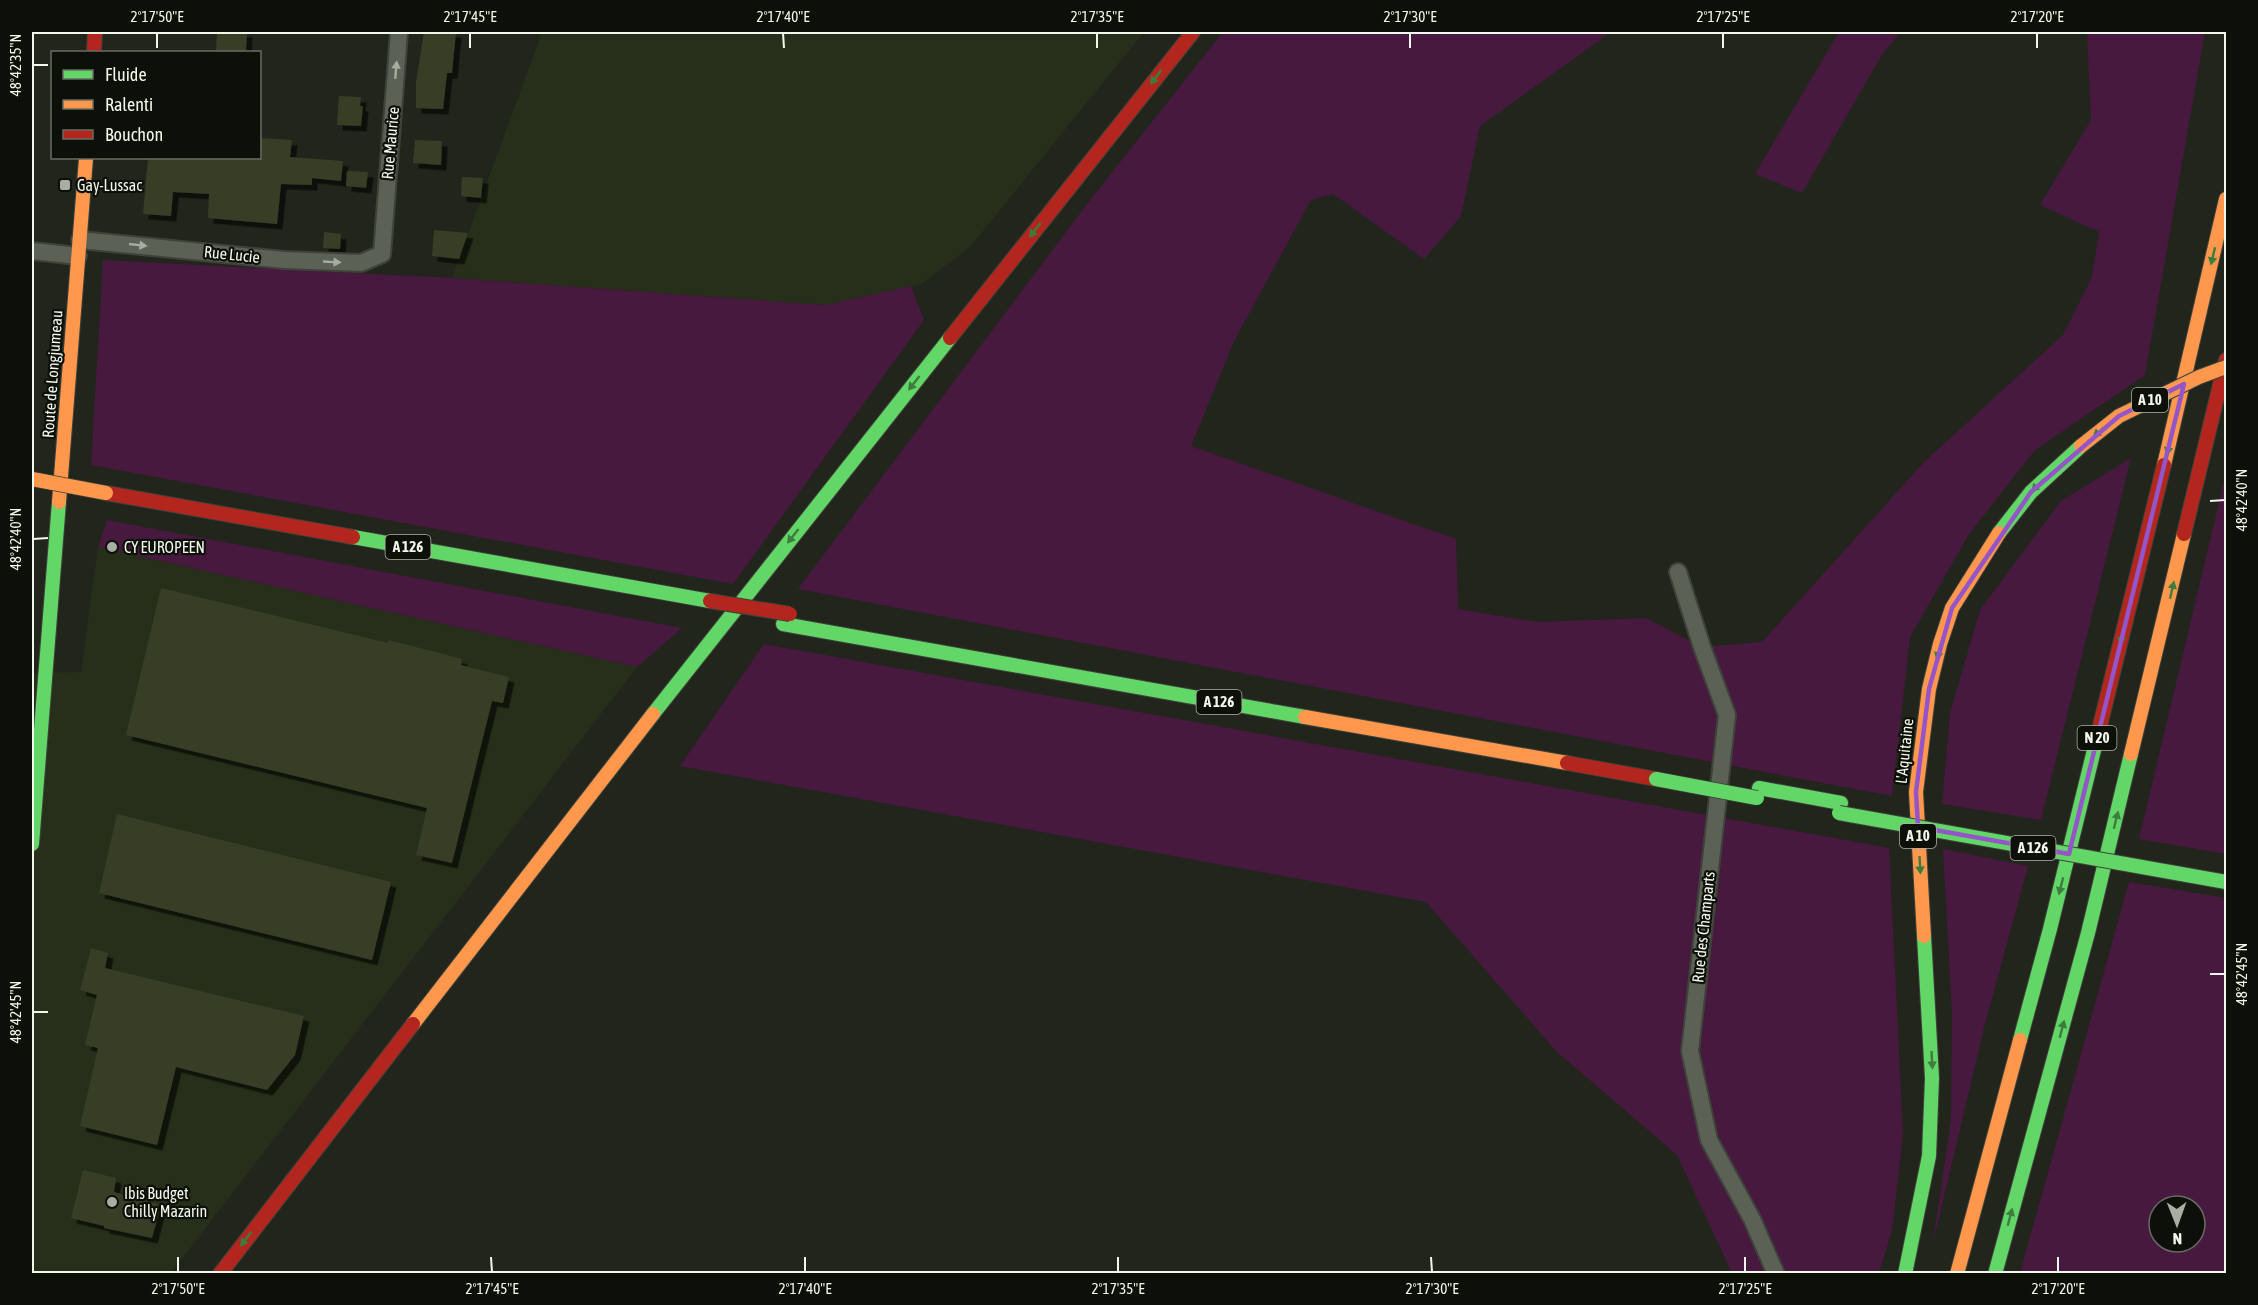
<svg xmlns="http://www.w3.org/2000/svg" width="2258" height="1305" viewBox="0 0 2258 1305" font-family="'Asap Condensed',sans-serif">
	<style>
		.built { fill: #262f19 }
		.green { fill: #47193f; fill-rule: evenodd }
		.building { fill: #373d28; filter: url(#shadow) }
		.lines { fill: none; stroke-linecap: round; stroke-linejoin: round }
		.street-casing { stroke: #3e423a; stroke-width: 20 }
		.fast-casing { stroke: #3e423a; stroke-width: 16 }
		.slow-casing { stroke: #3e423a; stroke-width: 16 }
		.jam-casing { stroke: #3e423a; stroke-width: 16 }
		.street { stroke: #5c6156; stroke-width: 16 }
		.fast { stroke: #63d668; stroke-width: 14 }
		.slow { stroke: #ff974d; stroke-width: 14 }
		.jam { stroke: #b3261e; stroke-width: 14 }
		.fast-bridge-casing { stroke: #3e423a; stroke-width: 16; stroke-linecap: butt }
		.slow-bridge-casing { stroke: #3e423a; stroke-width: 16; stroke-linecap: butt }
		.jam-bridge-casing { stroke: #3e423a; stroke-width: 16; stroke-linecap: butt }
		.fast-bridge { stroke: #63d668; stroke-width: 14 }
		.slow-bridge { stroke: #ff974d; stroke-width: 14 }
		.jam-bridge { stroke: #b3261e; stroke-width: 14 }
		.oneway { fill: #a6aca0 }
		.oneway2 { fill: #3c7d3d }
		.marked { fill: none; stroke: #9355c8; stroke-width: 4.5; stroke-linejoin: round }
		.ticks { fill: none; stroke: #f1f7eb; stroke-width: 2 }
		.poi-dot { fill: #a8aea3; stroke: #0d1009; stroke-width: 2 }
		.labels { text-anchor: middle; stroke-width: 4.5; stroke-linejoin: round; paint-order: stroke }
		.shield { fill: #0d1009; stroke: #adb2a7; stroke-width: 1.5 }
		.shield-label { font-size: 15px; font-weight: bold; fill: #f1f7eb }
		.street-label { font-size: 16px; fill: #f1f7eb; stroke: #0d1009 }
		.poi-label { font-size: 16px; fill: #f1f7eb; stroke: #0d1009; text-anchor: start }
		.neatline { fill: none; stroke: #f1f7eb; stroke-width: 2 }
		.ticks-label { font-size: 15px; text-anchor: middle; fill: #f1f7eb }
	</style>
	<defs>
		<filter id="shadow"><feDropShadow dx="5.5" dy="5.5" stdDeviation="0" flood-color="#0009"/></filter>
	</defs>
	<rect width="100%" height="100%" fill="#21251c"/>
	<!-- built -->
	<path class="built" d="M542,32H1144L970,247L921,284L826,305L452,278Z
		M98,547L637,667L171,1273H32V673L81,672Z"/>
	<!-- green -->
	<path class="green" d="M1223,32H1611L1480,126L1461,216L1424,259L1333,194L1311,200L1234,341L1191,446L1456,539L1458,609L1537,622L1646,618L1702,647L1762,642L1924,462L2063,335L2092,277L2099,232L2040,205L2091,120L2087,32H2205L2145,375L2035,450L1969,534L1910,637L1892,796L798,589L1087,204Z
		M1839,32H1901L1883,53L1802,193L1755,174Z
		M103,260L452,278L826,305L911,286L924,320L733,584L91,465Z
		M2131,458L2041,820L1942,804L1950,713L1980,610L2061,501Z
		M2226,473V854L2139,839Z
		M107,520L682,628L637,667L98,547Z
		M764,644L1889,848L1903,1134L1892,1230L1879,1273H1732L1677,1155L1557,1052L1426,902L680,766Z
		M1943,849L2028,866L1984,1028L1933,1243L1951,1120L1952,1012Z
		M2129,882L2226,898V1273H2020ZM2159,1206H2195V1242H2159Z"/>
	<!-- building -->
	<path class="building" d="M217,32H247L246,52H216Z
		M424,32H456L452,73H447L443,109L416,108V82Z
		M339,96L361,97L360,106H363L361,126L337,125Z
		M260,138L292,140L290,157L343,161L341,181L312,178V185L281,184L277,224L208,218L209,194L173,192L171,216L143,214L148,158H260Z
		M415,140L442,141L441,165L413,163Z
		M347,171L368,172L366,188L346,186Z
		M462,177L483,178L481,198L461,196Z
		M434,230L468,233L459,259L432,256Z
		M324,232L341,234L340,249L323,248Z
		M161,588L388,643V640L432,651L462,659L461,665L509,677L503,703L492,701L452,863L416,855L427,808L126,735Z
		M117,814L391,882L372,960L99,893Z
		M91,948L108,953L105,968L304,1016L295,1055L267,1090L176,1067L157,1145L80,1126L98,1048L85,1045L97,995L80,990Z
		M83,1170L116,1178L114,1192L161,1205L152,1238L104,1228V1226L71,1218Z"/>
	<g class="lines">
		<defs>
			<path id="street" d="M80,240L284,260L361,263L382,254L399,32
				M32,251L78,256
				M1678,572L1702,647L1727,715L1690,1051L1709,1140L1752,1219L1776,1274"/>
			<path id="fast" d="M1999,533L2031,492L2081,446
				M353,537L710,601
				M783,624L1305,717
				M653,714L950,338
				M1759,788L1841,803
				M32,844L59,502
				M2020,1040L2050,929L2097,738
				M1905,1274L1929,1156L1932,1078L1924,936
				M1995,1274L2088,933L2131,754"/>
			<path id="slow" d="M2164,465L2226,199
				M59,502L86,158
				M1305,717L1567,763
				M2131,754L2184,534
				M1924,936L1916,792L1929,689L1940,644L1952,608L1999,533
				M413,1024L653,714
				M1957,1274L2020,1040"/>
			<path id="jam" d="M94,52L95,32
				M950,338L1193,32
				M106,493L353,537
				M2184,534L2226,360
				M2097,738L2164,465
				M1567,763L1656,779
				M220,1274L413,1024"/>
		</defs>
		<!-- street casing -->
		<use href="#street" class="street-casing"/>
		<!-- fast casing -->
		<use href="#fast" class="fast-casing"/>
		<!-- slow casing -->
		<use href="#slow" class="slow-casing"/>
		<!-- jam casing -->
		<use href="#jam" class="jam-casing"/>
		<!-- street -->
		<use href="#street" class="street"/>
		<!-- fast -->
		<use href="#fast" class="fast"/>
		<!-- slow -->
		<use href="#slow" class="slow"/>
		<!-- jam -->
		<use href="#jam" class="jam"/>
		<defs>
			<path id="fast-bridge" d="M1656,779L1757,798
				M1839,813L2226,882"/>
			<path id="slow-bridge" d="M2081,446L2119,416L2199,377L2226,367
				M32,479L106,493"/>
			<path id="jam-bridge" d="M710,601L790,614"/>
		</defs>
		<!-- fast-bridge casing -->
		<use href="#fast-bridge" class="fast-bridge-casing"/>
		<!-- slow-bridge casing -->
		<use href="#slow-bridge" class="slow-bridge-casing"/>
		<!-- jam-bridge casing -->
		<use href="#jam-bridge" class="jam-bridge-casing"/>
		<!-- fast-bridge -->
		<use href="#fast-bridge" class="fast-bridge"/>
		<!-- slow-bridge -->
		<use href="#slow-bridge" class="slow-bridge"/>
		<!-- jam-bridge -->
		<use href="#jam-bridge" class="jam-bridge"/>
	</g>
	<!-- one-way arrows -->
	<defs><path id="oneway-solid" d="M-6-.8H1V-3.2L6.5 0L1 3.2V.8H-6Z" transform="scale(1.5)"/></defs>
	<g class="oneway">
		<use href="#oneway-solid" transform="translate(396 70) rotate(-85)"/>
		<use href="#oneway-solid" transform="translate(138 245) rotate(6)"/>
		<use href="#oneway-solid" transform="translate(332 262) rotate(3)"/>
	</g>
	<g class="oneway2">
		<use href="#oneway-solid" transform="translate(1156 77) rotate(128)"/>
		<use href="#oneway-solid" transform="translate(1035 230) rotate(128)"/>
		<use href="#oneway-solid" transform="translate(2213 256) rotate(103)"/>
		<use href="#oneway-solid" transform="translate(914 383) rotate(128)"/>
		<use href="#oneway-solid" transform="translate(2100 431) rotate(141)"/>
		<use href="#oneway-solid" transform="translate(2169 446) rotate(104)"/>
		<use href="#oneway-solid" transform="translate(2038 485) rotate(137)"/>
		<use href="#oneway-solid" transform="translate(793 536) rotate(128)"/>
		<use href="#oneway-solid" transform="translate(2172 590) rotate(-77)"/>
		<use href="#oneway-solid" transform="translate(2122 636) rotate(104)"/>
		<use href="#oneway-solid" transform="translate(1939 651) rotate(105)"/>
		<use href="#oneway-solid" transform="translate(2116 820) rotate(-76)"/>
		<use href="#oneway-solid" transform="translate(1920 865) rotate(87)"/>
		<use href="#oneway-solid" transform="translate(2061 886) rotate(104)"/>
		<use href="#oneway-solid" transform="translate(2062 1029) rotate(-75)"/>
		<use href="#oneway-solid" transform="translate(1932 1060) rotate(87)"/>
		<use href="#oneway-solid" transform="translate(2010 1217) rotate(-75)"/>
		<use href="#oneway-solid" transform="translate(246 1239) rotate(127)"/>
	</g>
	<!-- marked area -->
	<path class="marked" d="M2184,384L2069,854L1918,827L1916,792L1929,689L1952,608L2031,492L2119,416Z"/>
	<!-- ticks -->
	<path class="ticks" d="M157,33V48M470,33V48M783,33L784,48M1097,33V48M1410,33V48M1723,33V48M2037,33V48M33,65H48M2210,501L2225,500M33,539L48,538M2210,974H2225M33,1012H48M178,1257V1272M491,1257L492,1272M805,1257V1272M1118,1257V1272M1431,1257L1432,1272M1745,1257V1272M2058,1257V1272"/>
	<!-- markers -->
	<g class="poi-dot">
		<rect x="59" y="179" width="12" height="12" rx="3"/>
		<circle cx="112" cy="547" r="6"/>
		<circle cx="112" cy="1202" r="6"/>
	</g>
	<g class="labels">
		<!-- shield labels -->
		<g class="shield">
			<rect x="2132" y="388" width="36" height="24" rx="4.5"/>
			<rect x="385.5" y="535" width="45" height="24" rx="4.5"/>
			<rect x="1196.5" y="690" width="45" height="24" rx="4.5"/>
			<rect x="2077.5" y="726" width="39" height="24" rx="4.5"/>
			<rect x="1900" y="824" width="36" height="24" rx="4.5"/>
			<rect x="2010.5" y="836" width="45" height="24" rx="4.5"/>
		</g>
		<g class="shield-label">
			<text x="2150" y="405">A 10</text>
			<text x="408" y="552">A 126</text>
			<text x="1219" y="707">A 126</text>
			<text x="2097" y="743">N 20</text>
			<text x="1918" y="841">A 10</text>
			<text x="2033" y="853">A 126</text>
		</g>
		<!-- street labels -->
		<g class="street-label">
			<text transform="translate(390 143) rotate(-85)" y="6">Rue Maurice</text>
			<text transform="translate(232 254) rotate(6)" y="6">Rue Lucie</text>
			<text transform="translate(52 374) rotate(-86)" y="6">Route de Longjumeau</text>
			<text transform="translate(1904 751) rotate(-84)" y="6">L'Aquitaine</text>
			<text transform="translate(1703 927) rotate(-84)" y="6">Rue des Champarts</text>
		</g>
		<!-- poi labels -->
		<g class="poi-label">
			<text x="77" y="191">Gay-Lussac</text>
			<text x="124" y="553">CY EUROPEEN</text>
			<text x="124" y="1199">Ibis Budget<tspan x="124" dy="18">Chilly Mazarin</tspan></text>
		</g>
	</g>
	<!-- border -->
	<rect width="2258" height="1305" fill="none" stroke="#0d1009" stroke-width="66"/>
	<!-- legend -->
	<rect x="51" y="51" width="210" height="108" fill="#0d1009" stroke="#686c63" stroke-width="1.5"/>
	<rect x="63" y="70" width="30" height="9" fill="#63d668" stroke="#686c63" stroke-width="1.5"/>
	<text x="105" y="81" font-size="18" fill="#f1f7eb">Fluide</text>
	<rect x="63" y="100" width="30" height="9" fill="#ff974d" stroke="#686c63" stroke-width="1.5"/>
	<text x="105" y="111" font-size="18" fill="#f1f7eb">Ralenti</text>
	<rect x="63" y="130" width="30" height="9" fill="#b3261e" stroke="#686c63" stroke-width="1.5"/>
	<text x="105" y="141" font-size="18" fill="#f1f7eb">Bouchon</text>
	<!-- north arrow -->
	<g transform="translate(2177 1224) rotate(179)"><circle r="28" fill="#0d1009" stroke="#686c63" stroke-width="1.5"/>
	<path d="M0-4.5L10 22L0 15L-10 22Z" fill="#a8aea3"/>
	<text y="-9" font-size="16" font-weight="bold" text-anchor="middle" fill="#f1f7eb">N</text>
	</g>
	<rect x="33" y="33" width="2192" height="1239" class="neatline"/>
	<g class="ticks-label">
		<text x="157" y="22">2°17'50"E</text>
		<text x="470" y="22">2°17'45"E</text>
		<text x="783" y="22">2°17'40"E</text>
		<text x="1097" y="22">2°17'35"E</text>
		<text x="1410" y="22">2°17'30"E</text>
		<text x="1723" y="22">2°17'25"E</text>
		<text x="2037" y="22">2°17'20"E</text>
		<text transform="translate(16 65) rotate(-90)" y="5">48°42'35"N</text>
		<text transform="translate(2242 500) rotate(-90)" y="5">48°42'40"N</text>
		<text transform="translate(16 539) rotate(-90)" y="5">48°42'40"N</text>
		<text transform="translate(2242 974) rotate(-90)" y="5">48°42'45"N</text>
		<text transform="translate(16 1012) rotate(-90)" y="5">48°42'45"N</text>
		<text x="178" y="1294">2°17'50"E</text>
		<text x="492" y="1294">2°17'45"E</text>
		<text x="805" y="1294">2°17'40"E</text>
		<text x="1118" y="1294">2°17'35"E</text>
		<text x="1432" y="1294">2°17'30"E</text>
		<text x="1745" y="1294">2°17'25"E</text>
		<text x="2058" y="1294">2°17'20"E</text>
	</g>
</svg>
